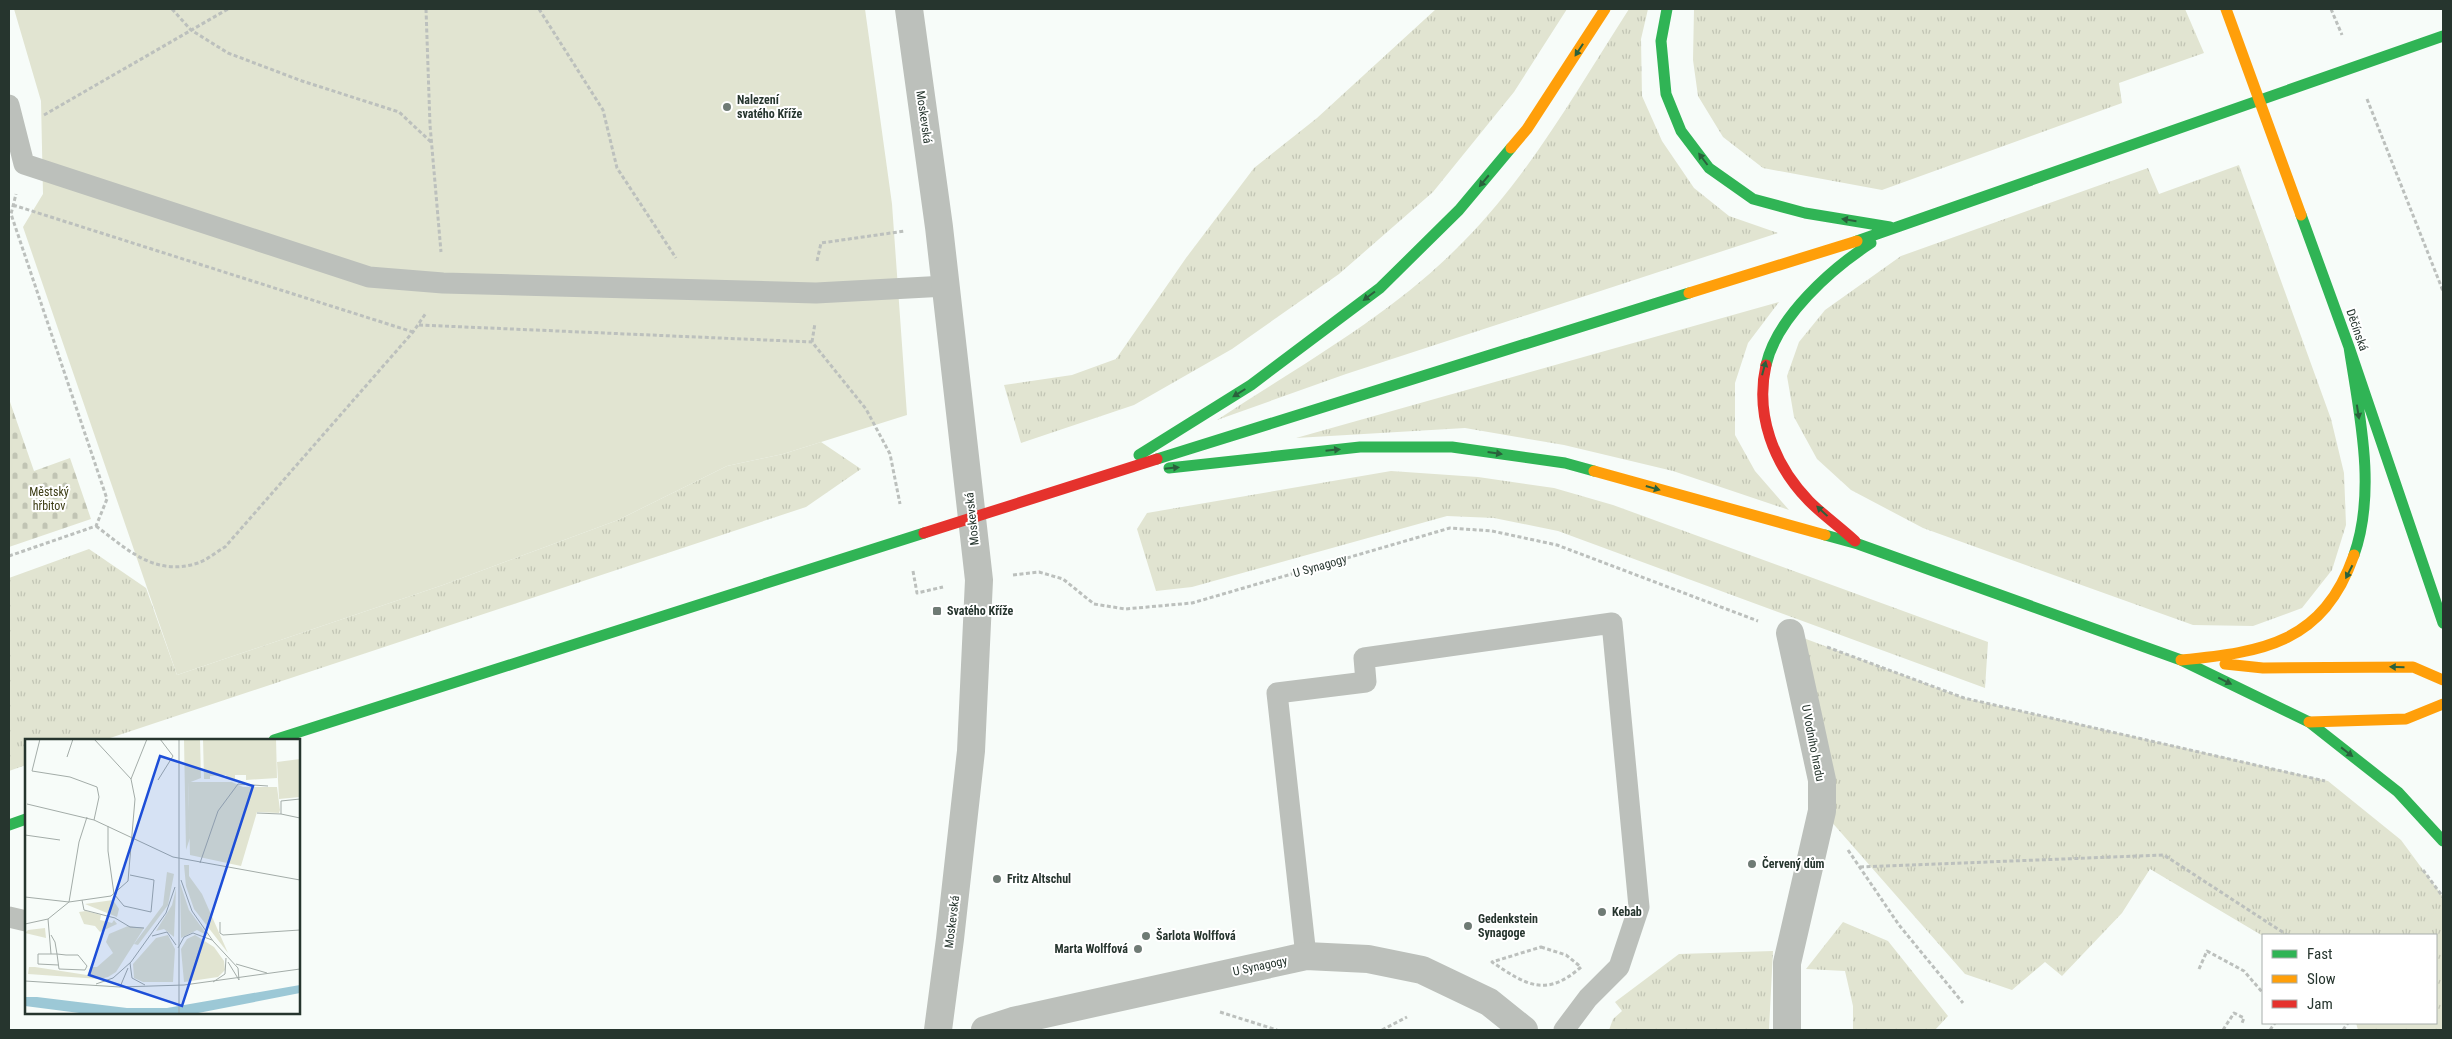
<svg xmlns="http://www.w3.org/2000/svg" width="2452" height="1039" viewBox="0 0 2452 1039" font-family="'Roboto Condensed',sans-serif">
	<style>
		.grass { fill: url(#grass-tufts) }
		.cemetery { fill: url(#cemetery-stones) }
		.park { fill: #e1e4d1 }
		.lines { fill: none; stroke-linecap: round; stroke-linejoin: round }
		.path { stroke: #bcc0bd; stroke-width: 3; stroke-dasharray: 4 2.5; stroke-linecap: butt }
		.lane { stroke: #bcc0bb; stroke-width: 21 }
		.street { stroke: #bcc0bb; stroke-width: 28 }
		.fast { stroke: #30b455; stroke-width: 11 }
		.slow { stroke: #ff9f0a; stroke-width: 11 }
		.jam { stroke: #e5322d; stroke-width: 11 }
		.oneway { fill: #2a613c }
		.poi-dot { fill: #6f7b75; stroke: #fff; stroke-width: 2 }
		.labels { text-anchor: middle; stroke-width: 4; stroke-linejoin: round; paint-order: stroke }
		.poi-label { font-size: 12px; font-weight: bold; fill: #26352e; stroke: #fff; text-anchor: start }
		.street-label { font-size: 12px; fill: #26352e; stroke: #fff }
		.park-label { font-size: 12px; fill: #3c3c13; stroke: #fff }
		.inset-road { fill: none; stroke: #a3aca8; stroke-width: 1 }
		.view { fill: #1d4ed8; fill-opacity: 0.15; stroke: #1d4ed8; stroke-width: 2.5 }
		.inset-edge { fill: none; stroke: #26352e; stroke-width: 2.5 }
	</style>
	<defs>
		<pattern id="grass-tufts" width="24" height="20" patternUnits="userSpaceOnUse" patternTransform="scale(1.25)"><rect width="24" height="20" fill="#e1e4d1"/><path d="M3 7l-1-3M5 7V3M7 7l1-3M15 17l-1-3M17 17v-4M19 17l1-3" fill="none" stroke="#c1c4b4"/></pattern>
		<pattern id="cemetery-stones" width="16" height="16" patternUnits="userSpaceOnUse" patternTransform="scale(1.25)"><rect width="16" height="16" fill="#e1e4d1"/><path d="M2 7V4a2 2 0 0 1 4 0v3zM10 15v-3a2 2 0 0 1 4 0v3z" fill="#c1c4b4"/></pattern>
	</defs>
	<rect width="100%" height="100%" fill="#f7fcf9"/>
	<!-- grass -->
	<path class="grass" d="M1436,9H1567L1514,92L1433,192L1339,274L1232,349L1134,405L1021,443L1004,385L1072,375L1116,359L1186,258L1254,168L1317,118Z
		M1629,9H1648L1641,39L1642,96L1662,141L1694,188L1729,216L1778,233L1346,374L1217,420C1302,364 1394,314 1465,240C1531,173 1578,88 1629,9Z
		M1694,9H2185L2204,53L2119,83L2122,103L1882,190L1763,168L1723,137L1698,96L1693,60Z
		M2239,165L2331,419L2344,473L2346,525L2332,570L2302,608L2253,626L2193,625L1923,528L1851,490L1817,459L1794,417L1787,376L1799,342L1825,310L1901,256L2148,168L2159,194Z
		M1779,302L1748,343L1735,383V435L1755,471L1789,510L1673,471L1564,445L1465,428L1296,438Z
		M821,442L861,469L806,507L104,740H26V765L9,771V578L89,549L146,588L177,675L443,585L618,520L727,466L783,454Z
		M1391,471L1478,477L1554,488L1613,505L1988,642L1985,688L1558,531L1494,518L1447,516L1192,587L1156,591L1137,529L1147,513Z
		M1790,633L1964,698L2328,781L2401,840L2443,897V1030H2358L2356,1023H2436V935L2263,936L2150,869L2122,913L2062,976L2045,962L2012,990L1965,974L1822,811Z
		M1843,922L1888,941L1948,1016L1935,1030H1853V1006L1845,971L1806,969Z
		M1773,951L1769,1030H1609L1613,1019L1622,1011L1615,1002L1679,954Z"/>
	<!-- cemetery -->
	<path class="cemetery" d="M9,399L34,471L70,458L91,519L9,547Z"/>
	<!-- park -->
	<path class="park" d="M14,9H865L892,204L907,415L783,454L727,466L618,520L443,585L177,675L23,227L43,194L41,101Z"/>
	<g class="lines">
		<!-- path -->
		<path class="path" d="M172,9L191,30L228,53L302,81L399,112L431,142
			M426,9L430,125L441,252
			M539,9L603,110L617,168L676,258
			M2331,9L2342,35
			M2367,99L2443,291
			M44,115L228,9
			M13,205L413,332
			M817,261L821,243L905,231
			M419,325L812,342L866,409L890,454L900,504
			M812,342L815,323
			M96,526C128,550 155,577 198,563C207,560 216,552 225,547L413,332L426,313
			M9,556L96,526L107,499L11,214L16,194
			M913,571L917,593L943,587
			M1013,575L1039,572L1063,579L1094,604L1125,609L1192,603L1450,528L1492,531L1557,545L1758,621
			M1827,647L1964,698L2325,781
			M1848,850L1899,925L1963,1003
			M1860,867L2164,855L2287,935
			M2423,870L2443,897
			M1541,947L1566,955L1581,967C1546,998 1526,985 1492,962Z
			M2199,969L2207,951L2244,971L2263,993
			M1220,1012L1277,1030
			M1382,1030L1407,1017
			M2223,1030L2234,1013L2244,1018L2242,1023
			M2270,1030L2275,1023
			M2343,1030L2348,1023"/>
		<!-- lane -->
		<path class="lane" d="M9,105L24,164L369,277L443,283L816,293L946,286
			M9,917L26,921
			M1306,956L1277,693L1366,682L1364,658L1612,623L1639,907L1619,967L1588,998L1564,1030"/>
		<!-- street -->
		<path class="street" d="M909,9L939,227L979,580L971,751L950,939L938,1030
			M985,1030L1013,1021L1306,956L1368,959L1422,970L1489,1002L1524,1030
			M1787,1030V963L1822,811V780L1790,633"/>
		<!-- fast -->
		<path class="fast" d="M1667,9L1661,41L1666,94L1681,131L1709,168L1753,199L1805,213L1890,227
			M2301,215L2349,347L2443,623
			M1857,241L2443,36
			M2349,347C2359,413 2377,490 2354,555
			M1766,365C1777,317 1831,269 1871,243
			M1139,455L1251,385L1380,288L1459,210L1511,148
			M1157,459L1689,293
			M1169,468L1360,447H1452L1565,463L1594,471
			M1825,535L1858,544L2181,660L2309,722L2398,792L2443,841
			M274,740L924,533
			M9,825L26,819"/>
		<!-- slow -->
		<path class="slow" d="M2226,9L2301,215
			M1511,148L1527,129L1605,9
			M1689,293L1857,241
			M1594,471L1825,535
			M2181,660C2264,652 2323,643 2354,555
			M2225,664L2263,668L2413,667L2443,680
			M2309,722L2406,719L2443,704"/>
		<!-- jam -->
		<path class="jam" d="M1766,365C1755,414 1773,464 1809,501C1823,515 1840,527 1855,541
			M924,533L1157,459"/>
	</g>
	<!-- one-way arrows -->
	<defs><path id="oneway-solid" d="M-6-.8H1V-3.2L6.5 0L1 3.2V.8H-6Z" transform="scale(1.25)"/></defs>
	<g class="oneway">
		<use href="#oneway-solid" transform="translate(1579 50) rotate(123)"/>
		<use href="#oneway-solid" transform="translate(1703 159) rotate(-127)"/>
		<use href="#oneway-solid" transform="translate(1484 181) rotate(130)"/>
		<use href="#oneway-solid" transform="translate(1849 220) rotate(-171)"/>
		<use href="#oneway-solid" transform="translate(1369 296) rotate(143)"/>
		<use href="#oneway-solid" transform="translate(1764 368) rotate(-75)"/>
		<use href="#oneway-solid" transform="translate(1239 393) rotate(148)"/>
		<use href="#oneway-solid" transform="translate(2358 412) rotate(81)"/>
		<use href="#oneway-solid" transform="translate(1333 450) rotate(-6)"/>
		<use href="#oneway-solid" transform="translate(1495 453) rotate(8)"/>
		<use href="#oneway-solid" transform="translate(1172 468) rotate(-6)"/>
		<use href="#oneway-solid" transform="translate(1653 488) rotate(16)"/>
		<use href="#oneway-solid" transform="translate(1822 511) rotate(-137)"/>
		<use href="#oneway-solid" transform="translate(2349 572) rotate(117)"/>
		<use href="#oneway-solid" transform="translate(2397 667) rotate(-179)"/>
		<use href="#oneway-solid" transform="translate(2225 681) rotate(26)"/>
		<use href="#oneway-solid" transform="translate(2347 752) rotate(38)"/>
	</g>
	<!-- markers -->
	<g class="poi-dot">
		<circle cx="727" cy="107" r="5"/>
		<rect x="932" y="606" width="10" height="10" rx="2.5"/>
		<circle cx="1752" cy="864" r="5"/>
		<circle cx="997" cy="879" r="5"/>
		<circle cx="1602" cy="912" r="5"/>
		<circle cx="1468" cy="926" r="5"/>
		<circle cx="1146" cy="936" r="5"/>
		<circle cx="1138" cy="949" r="5"/>
	</g>
	<g class="labels">
		<!-- poi labels -->
		<g class="poi-label">
			<text x="737" y="104">Nalezení<tspan x="737" dy="14">svatého Kříže</tspan></text>
			<text x="947" y="615">Svatého Kříže</text>
			<text x="1762" y="868">Červený dům</text>
			<text x="1007" y="883">Fritz Altschul</text>
			<text x="1612" y="916">Kebab</text>
			<text x="1478" y="923">Gedenkstein<tspan x="1478" dy="14">Synagoge</tspan></text>
			<text x="1156" y="940">Šarlota Wolffová</text>
			<text x="1128" y="953" text-anchor="end">Marta Wolffová</text>
		</g>
		<!-- street labels -->
		<g class="street-label">
			<text transform="translate(924 117) rotate(82)" y="4">Moskevská</text>
			<text transform="translate(2357 330) rotate(71)" y="4">Děčínská</text>
			<text transform="translate(972 519) rotate(-96)" y="4">Moskevská</text>
			<text transform="translate(1320 566) rotate(-16)" y="4">U Synagogy</text>
			<text transform="translate(1813 743) rotate(79)" y="4">U Vodního hradu</text>
			<text transform="translate(952 922) rotate(-83)" y="4">Moskevská</text>
			<text transform="translate(1260 966) rotate(-12)" y="4">U Synagogy</text>
		</g>
		<!-- park labels -->
		<g class="park-label">
			<text x="49" y="496">Městský<tspan x="49" dy="14">hřbitov</tspan></text>
		</g>
	</g>
	<!-- overview -->
	<g transform="translate(25 739)">
		<rect width="275" height="275" fill="#f7fcf9"/>
		<path d="M159,0H175L176,39L163,44L165,99L161,111ZM275,20V58L254,60L252,23ZM159,126H164V137L177,155L203,214L169,170L161,147ZM142,133L149,135L143,166L113,206L109,205L138,166ZM155,144L164,171L183,197L172,191L156,199ZM151,150L149,198L139,190L131,192L147,166ZM88,161L94,170L92,178L60,165ZM61,172L76,176L75,181L87,184L89,181L92,185L75,193L70,187L59,185L54,173ZM103,187L119,189L91,233L83,238L75,240L3,235L4,228H10L62,236L67,228H72L88,214L81,203L84,195ZM20,189L21,199L0,194L3,191ZM143,196L150,210L148,243H118L109,239L108,225L131,199ZM170,196L189,208L199,222L200,231L193,238L159,243L156,210L162,200Z" fill="#e1e4d1"/>
		<path d="M178,0H251L252,39L221,41V36H210V41L202,40L201,36L185,37V40H179Z" fill="#e1e4d1"/>
		<path d="M163,43H207L218,48H252L255,71L254,74L232,73L216,127L165,116Z" fill="#e1e4d1"/>
		<path d="M275,246V254L168,275H62L0,267V258H12L102,269H142Z" fill="#9cc8d6"/>
		<path class="inset-road" d="M42,18L48,0M7,32L45,38L72,48L74,58L69,81M7,32L15,0M106,40L122,0M133,41L148,17L135,0M0,55V79M275,60L256,62V75L275,79M2,65L69,81L148,118L275,141M232,74L256,75M83,87V112L89,155L99,167L126,173L129,141L105,136M0,96L35,101M175,124L193,72L213,45L243,47M156,141L167,172L188,202L213,229L214,241M0,158L44,163L54,103L62,78M57,161L59,171L90,179L105,188L119,189M23,180L26,215M195,183V194L198,196L275,191M0,185L23,180L44,163L86,157L103,142L110,60L106,40L69,0M26,196L30,203L32,215L34,230L60,231L62,227L53,216H41L32,215H13V225L33,226M127,197L142,193L151,206M153,209L159,198L168,194L187,201M203,223L214,241M105,224L107,239L120,246M211,225L242,234M0,242L95,248L159,246L275,230M188,243L200,235L201,219M71,245L88,239L106,223L141,174L150,148M95,248L103,229M154,275V0"/>
		<path class="view" d="M135,17L228,47L157,267L64,236Z"/>
		<rect width="275" height="275" class="inset-edge"/>
	</g>
	<!-- border -->
	<rect width="2452" height="1039" fill="none" stroke="#26352e" stroke-width="20"/>
	<!-- legend -->
	<rect x="2262" y="934" width="175" height="90" fill="#ffffff" stroke="#a8aeab"/>
	<rect x="2272" y="950" width="25" height="8" fill="#30b455" stroke="#a8aeab"/>
	<text x="2307" y="959" font-size="15" fill="#26352e">Fast</text>
	<rect x="2272" y="975" width="25" height="8" fill="#ff9f0a" stroke="#a8aeab"/>
	<text x="2307" y="984" font-size="15" fill="#26352e">Slow</text>
	<rect x="2272" y="1000" width="25" height="8" fill="#e5322d" stroke="#a8aeab"/>
	<text x="2307" y="1009" font-size="15" fill="#26352e">Jam</text>
</svg>
